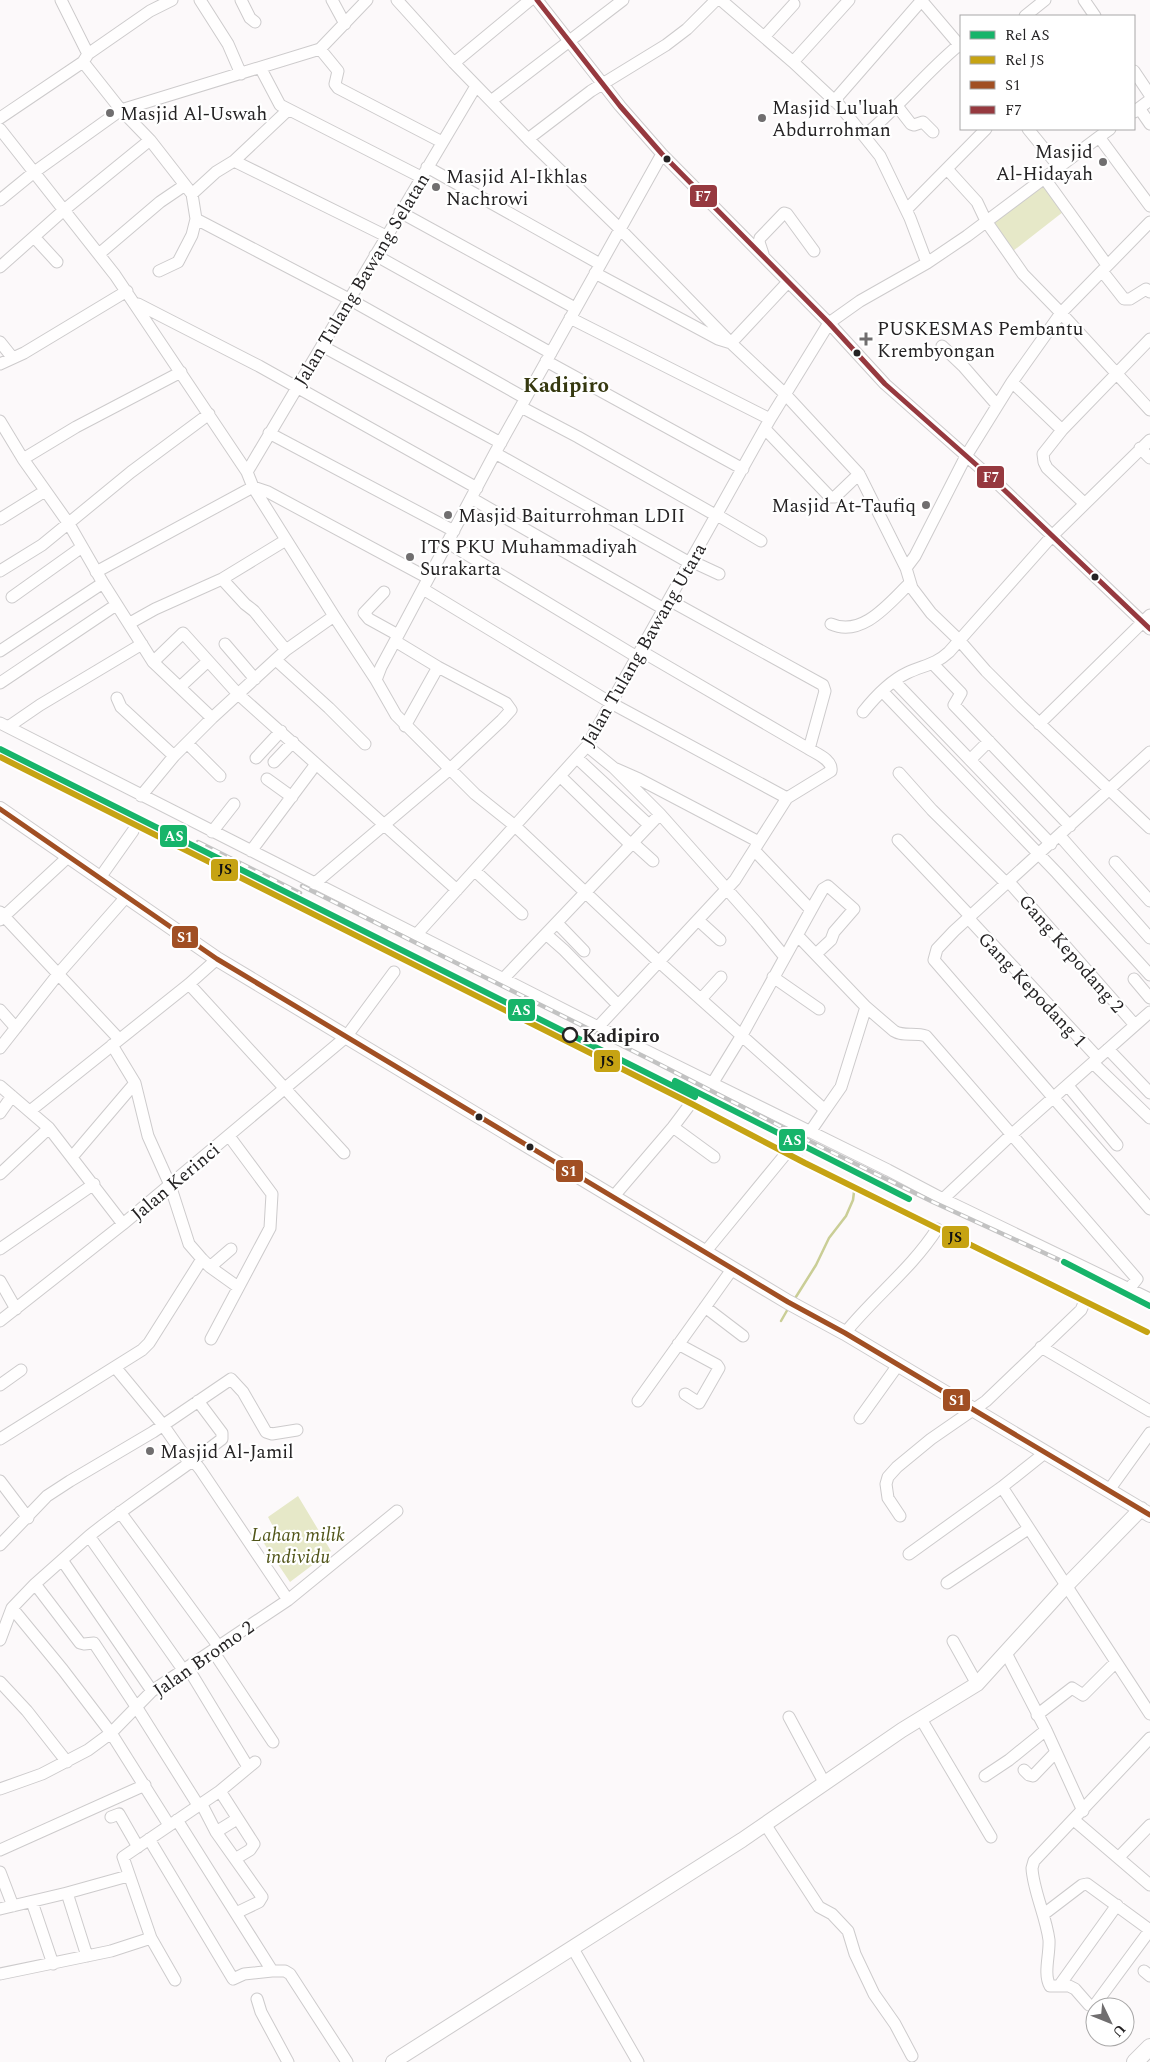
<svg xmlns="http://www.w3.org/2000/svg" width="1150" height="2062" viewBox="0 0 1150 2062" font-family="Spectral,serif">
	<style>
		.green { fill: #e6e8c8 }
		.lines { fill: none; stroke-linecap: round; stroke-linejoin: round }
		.stream { stroke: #cace96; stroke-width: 2.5 }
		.minor-casing { stroke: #cdcbcc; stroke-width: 13 }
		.major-casing { stroke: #cdcbcc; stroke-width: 16 }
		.highway-casing { stroke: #cdcbcc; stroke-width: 18 }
		.minor { stroke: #fffefe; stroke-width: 11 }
		.major { stroke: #fffefe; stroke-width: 14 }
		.highway { stroke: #fffefe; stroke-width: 16 }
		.rail-casing { stroke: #c2c2c2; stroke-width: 4.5 }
		.rail { stroke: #fff; stroke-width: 2.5; stroke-dasharray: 8; stroke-linecap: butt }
		.bus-1-casing { stroke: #fff; stroke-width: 9 }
		.bus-2-casing { stroke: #fff; stroke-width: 9 }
		.bus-1 { stroke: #a14f23; stroke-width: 5 }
		.bus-2 { stroke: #96393f; stroke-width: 5 }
		.rail-1-casing { stroke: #fff; stroke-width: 10 }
		.rail-2-casing { stroke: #fff; stroke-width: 10 }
		.rail-1 { stroke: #17b46a; stroke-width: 6 }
		.rail-2 { stroke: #c6a313; stroke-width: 6 }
		.poi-dot { fill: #706e6f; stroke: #fff; stroke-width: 2 }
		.bus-dot { fill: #252324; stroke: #fff; stroke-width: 2 }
		.stop-dot { fill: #fff; stroke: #252324; stroke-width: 2.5 }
		.labels { text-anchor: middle; stroke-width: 4.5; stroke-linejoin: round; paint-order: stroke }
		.poi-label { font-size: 19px; fill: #252324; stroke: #fff; text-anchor: start }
		.street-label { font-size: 19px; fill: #252324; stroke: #fff }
		.stop-label { font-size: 19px; font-weight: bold; fill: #252324; stroke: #fff; text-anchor: start }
		.park-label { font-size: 19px; font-style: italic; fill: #515519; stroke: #fff }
		.quarter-label { font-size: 21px; font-weight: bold; fill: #363910; stroke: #fff }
		.line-badge { stroke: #fff; stroke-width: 2 }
		.badge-label { font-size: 14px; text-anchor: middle; font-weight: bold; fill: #fff }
		.pale-badge-label { font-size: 14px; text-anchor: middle; font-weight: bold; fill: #111 }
	</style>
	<rect width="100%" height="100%" fill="#fcf9fa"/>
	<!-- green -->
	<path class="green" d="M1044,184L1063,212L1013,251L993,223Z
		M298,1496L331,1551L290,1582L263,1542L276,1532L268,1517Z"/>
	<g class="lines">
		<!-- stream -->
		<path class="stream" d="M794,1300L816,1265L829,1238L846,1216L853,1200L854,1192L850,1186L807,1163L802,1160V1157
			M781,1321L789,1307"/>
		<defs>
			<path id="minor" d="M61,0L88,54
				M200,0L228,44L241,74
				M241,0L250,18L255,22
				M332,0L345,24
				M397,0L454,63L528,139L620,229L731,343L788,282
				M537,0L620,106L662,154L829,323L885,384L998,484L1150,629
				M721,0L793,62L849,0
				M921,0L961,47
				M1084,0L1095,16
				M1025,16L1045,0
				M764,37L794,4
				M320,49L338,71L335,84L338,88L442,142
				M83,62L121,110L150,140L192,194L196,219L349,299L525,398
				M793,62L840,106L880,156L910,218L927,263
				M454,63L530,0
				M261,69L280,105L421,177
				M1134,71L1150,95
				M491,101L623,0
				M834,101L922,0
				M897,106L911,124L914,125L923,122L933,132
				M1139,108L1150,124
				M1134,112L1150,100
				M0,118L83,62L88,54L150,11L172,0
				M0,129L115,275L247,472L253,487L334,616L376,680L396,715L450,769L314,884
				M864,136C898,108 925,73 959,45
				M1099,137L1110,129
				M528,139L591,91L666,45L687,29L716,0
				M662,154L495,453L395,641L438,667L506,703L511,710L502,720L450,769L475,794L515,826L658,961L825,1110L810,1132
				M234,161L386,236
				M427,167L600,264
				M1059,167L1099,137L1150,206
				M947,169L977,202L986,221L1023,274L1061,313L1150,222
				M1045,179L1107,265
				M192,194L216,172L234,161L288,110
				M0,200L33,173L121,110L320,49L367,0
				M906,210L986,129
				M400,212L575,308
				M34,237L57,262
				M99,254L160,202L185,185
				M763,254L759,242L760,238L784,213L787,214L814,251
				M375,255L551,353
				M0,267L64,210L150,140
				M159,271L178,262L192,235L196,219
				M1102,271L1124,299H1130L1146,289L1150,292
				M595,273L718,339L731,343L785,394L859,474L906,568L912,588L931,613L959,640L986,671L1021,706L1150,828
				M138,304L259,366L477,488
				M570,318L770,419
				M0,342L12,357
				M322,346L501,443
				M942,346L963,366L997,405
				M546,361L743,469
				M0,364L24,353L127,291
				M1012,382L1062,430
				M521,407L578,437L717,516
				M0,421L23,459L69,524L103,583L153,662L212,718
				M765,429L830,497H835L859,474
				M269,433L454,531
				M1140,448L1150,458
				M495,453L690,563
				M23,459L76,427L181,372
				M247,472L476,86
				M471,498L664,609
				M1084,503L1047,468L1044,462L1043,454L1062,430L1150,339
				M717,515L761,541
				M0,519L45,491
				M448,543L637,657
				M691,561L719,574
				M906,568L915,556L966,456L1012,382L1061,313L1150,410
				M0,571L42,545L131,472L209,414
				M96,572L253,487L268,492L428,578
				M222,579L245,604L254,611L286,650
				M423,589L611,703L787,798
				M384,592L364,613L369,619L398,635
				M12,597L82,547
				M669,600L823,685L825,691L809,749
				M130,623L155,609L222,579L286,540
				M831,624C863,638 890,602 910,583
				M225,644L255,679
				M0,651L103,583
				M276,660L329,708L365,744
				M153,662L183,633L238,694L457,890
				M933,664L961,693L954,705L1070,826
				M376,680L381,667L395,641
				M894,681L1051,844
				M0,683L116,605
				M180,687L208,661
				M882,691L1057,873L1150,975
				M117,698L121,707L174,756
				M863,712C875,697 890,681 907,673C924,665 935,665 949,652L1052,536L1150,440
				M0,723L598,1027L888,1170L943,1199L1150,1299
				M1039,724L1150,615
				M405,726L438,667
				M8,727L40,705L142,644
				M187,743L220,776
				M587,746L614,768L660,814
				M1150,752L954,931L937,949L934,960L1150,1209
				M256,758L281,731
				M577,758L648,824
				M970,760L989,741
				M274,762L293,742
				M614,768L639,779L759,842L787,798L831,771C833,760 817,754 809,749L641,651
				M899,773L932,810L1007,884
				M560,776L629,843
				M267,779L292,797
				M141,796L174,756L212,718L286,650L334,616
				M212,832L234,804
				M1060,836L1150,938
				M898,840L971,917
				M632,842L653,861
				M754,850L811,910
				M251,851L316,764
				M1115,862L1150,901
				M475,871L522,914
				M99,879L133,831
				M1009,882L1135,1025
				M0,912L119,1039
				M969,919L1098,1058
				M0,920L68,857
				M698,920L720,940
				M557,923L584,951
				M416,935L587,746L770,419L829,323L860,301L927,263L967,236L1059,167L1028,129
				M547,935L564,950L618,1005
				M798,936L866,1007L894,1031C903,1037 915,1032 926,1036L1137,1279L1129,1289
				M773,977L819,1009
				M503,979L660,814L756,922L784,956
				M1134,979L1150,998
				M189,984L344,1153
				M701,999L721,977
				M0,1010L16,1028
				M598,1027L735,880L759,842
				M0,1048L59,973L126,897
				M1108,1049L1150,1093
				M1093,1063L1150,1118
				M712,1084L742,1035L816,901L823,889L828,886L854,909L834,932L831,940L816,954
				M0,1086L49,1128L123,1224
				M1068,1086L1117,1145
				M825,1110L841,1087L866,1007
				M30,1111L189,984L217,959
				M0,1113L12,1096
				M673,1127L714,1157
				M72,1157L135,1083
				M0,1174L49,1128
				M614,1196L673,1127L691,1103
				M943,1199L1011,1135L1150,1012
				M0,1249L94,1184
				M706,1251L784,1156
				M202,1259L210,1267L238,1287
				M210,1267L231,1249
				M0,1281L16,1309
				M705,1307L743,1336
				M0,1321L123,1224L346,1037L394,972
				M845,1333C874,1297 912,1268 937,1229
				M211,1339L270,1228L272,1194L229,1136
				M678,1344L717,1365L719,1368L699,1403L685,1394
				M1041,1347L1150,1411
				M115,1367L163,1425L188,1461L196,1464L200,1469L288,1600
				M0,1385L21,1370
				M638,1401L733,1268
				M860,1418L898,1365
				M0,1439L142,1350L149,1343L202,1259L189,1244L170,1185L148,1136L135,1083L112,1045
				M0,1481L28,1518
				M1002,1487L1150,1714
				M1109,1490L1150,1433
				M120,1512L219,1647
				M900,1516L888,1498L886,1484L888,1477L897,1467L931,1439L986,1401L1081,1310L1084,1303
				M0,1545L47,1496L70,1481L153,1432L231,1379L243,1392L266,1432L272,1434L297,1430
				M909,1554L1002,1487L1046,1452
				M62,1560L152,1691
				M947,1583L1028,1529
				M35,1584L80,1643L84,1644L94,1643L137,1708L198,1805
				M12,1608L63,1670L111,1733L169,1825
				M0,1640L12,1608L35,1584L89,1536
				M953,1641L977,1684
				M213,1651L273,1742
				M1006,1653L1046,1730L1083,1811
				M188,1668L248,1767
				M184,1671L89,1536C132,1502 179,1472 222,1439V1433L198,1401
				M0,1682L27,1711L67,1762
				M1037,1715L1072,1688L1083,1695L1116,1662
				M789,1717L825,1784
				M921,1719L991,1837
				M1150,1738L1034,1861L1032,1868C1033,1890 1046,1916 1049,1940C1050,1954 1043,1974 1050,1986H1069L1075,1989L1089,2005L1094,2006L1150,1930
				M1024,1770L1029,1775L1033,1776L1056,1752
				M985,1776L1009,1760L1046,1730
				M0,1789L42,1774L88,1750L111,1733L152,1691L288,1600L397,1511
				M220,1791L255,1762
				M201,1803L216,1832L262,1897L259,1902L236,1913
				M111,1817L119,1814L138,1847
				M177,1820L271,1969L273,1971H285L290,1974L347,2062
				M1074,1820L1150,1885
				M765,1824L819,1907L832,1914L848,1931L855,1954L874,1994L895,2024L912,2056
				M216,1832L237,1819
				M149,1839L233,1979L244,1974L272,1971
				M0,1850L145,1785
				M1119,1857L1150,1825
				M0,1872L13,1906
				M67,1893L87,1956
				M32,1902L53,1964
				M0,1909L67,1893L128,1876
				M1044,1914L1082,1885L1087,1884L1150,1930
				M572,1947L638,2062
				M1144,1971L1150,1976
				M0,1974L111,1951L151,1938
				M175,1980L151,1938L123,1857L220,1791L254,1844L250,1850L235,1859
				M1059,1986L1117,1905
				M257,1999L261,2012L288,2062"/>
			<path id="major" d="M0,809L217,959L788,1302L845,1333L1150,1515
				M393,2062L742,1840L902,1730L977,1684L1067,1585L1141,1509"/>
			<path id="highway" d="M1135,2062L1150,2047"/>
		</defs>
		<!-- minor casing -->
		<use href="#minor" class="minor-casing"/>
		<!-- major casing -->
		<use href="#major" class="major-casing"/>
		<!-- highway casing -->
		<use href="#highway" class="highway-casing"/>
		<!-- minor -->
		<use href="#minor" class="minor"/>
		<!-- major -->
		<use href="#major" class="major"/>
		<!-- highway -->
		<use href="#highway" class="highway"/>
		<defs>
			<path id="rail" d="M198,842L300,893
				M302,886L649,1059L815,1144L933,1202L1064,1262"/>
		</defs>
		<!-- rail casing -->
		<use href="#rail" class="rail-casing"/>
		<!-- rail -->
		<use href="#rail" class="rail"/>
		<defs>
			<path id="bus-1" d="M0,809L217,959L788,1302L845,1333L1150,1515"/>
			<path id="bus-2" d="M537,0L620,106L662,154L829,323L885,384L998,484L1150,629"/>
		</defs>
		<!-- bus-1 casing -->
		<use href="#bus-1" class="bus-1-casing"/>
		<!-- bus-2 casing -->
		<use href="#bus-2" class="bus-2-casing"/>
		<!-- bus-1 -->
		<use href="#bus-1" class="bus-1"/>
		<!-- bus-2 -->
		<use href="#bus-2" class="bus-2"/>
		<defs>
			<path id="rail-1" d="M0,749L695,1097
				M675,1081L909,1199
				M1064,1262L1150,1306"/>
			<path id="rail-2" d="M0,757L692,1104L805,1163L1147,1332"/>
		</defs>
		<!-- rail-1 casing -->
		<use href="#rail-1" class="rail-1-casing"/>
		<!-- rail-2 casing -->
		<use href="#rail-2" class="rail-2-casing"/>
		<!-- rail-1 -->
		<use href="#rail-1" class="rail-1"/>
		<!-- rail-2 -->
		<use href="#rail-2" class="rail-2"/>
	</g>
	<!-- markers -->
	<g class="poi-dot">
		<circle cx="110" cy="113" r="5"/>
		<circle cx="762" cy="118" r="5"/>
		<circle cx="1103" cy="162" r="5"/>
		<circle cx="436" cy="187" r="5"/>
		<path d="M863.5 331.5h5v5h5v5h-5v5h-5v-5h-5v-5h5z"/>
		<circle cx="926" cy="505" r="5"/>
		<circle cx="448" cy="515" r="5"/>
		<circle cx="410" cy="557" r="5"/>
		<circle cx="150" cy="1451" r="5"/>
	</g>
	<g class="bus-dot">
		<circle cx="667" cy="159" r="4.5"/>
		<circle cx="857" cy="353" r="4.5"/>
		<circle cx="1095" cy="577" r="4.5"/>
		<circle cx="479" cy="1117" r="4.5"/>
		<circle cx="530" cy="1147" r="4.5"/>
	</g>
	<circle class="stop-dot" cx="570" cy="1035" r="7"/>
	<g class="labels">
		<!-- poi labels -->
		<g class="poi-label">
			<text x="772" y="114">Masjid Lu'luah<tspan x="772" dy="22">Abdurrohman</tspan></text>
			<text x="120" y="120">Masjid Al-Uswah</text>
			<text x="1093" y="158" text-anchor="end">Masjid<tspan x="1093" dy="22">Al-Hidayah</tspan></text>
			<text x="446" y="183">Masjid Al-Ikhlas<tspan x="446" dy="22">Nachrowi</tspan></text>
			<text x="877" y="335">PUSKESMAS Pembantu<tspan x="877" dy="22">Krembyongan</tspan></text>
			<text x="916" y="512" text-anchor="end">Masjid At-Taufiq</text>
			<text x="458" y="522">Masjid Baiturrohman LDII</text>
			<text x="420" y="553">ITS PKU Muhammadiyah<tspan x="420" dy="22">Surakarta</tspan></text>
			<text x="160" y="1458">Masjid Al-Jamil</text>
		</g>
		<!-- street labels -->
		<g class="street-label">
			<text transform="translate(361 279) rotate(-59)" y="7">Jalan Tulang Bawang Selatan</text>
			<text transform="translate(643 644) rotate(-60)" y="7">Jalan Tulang Bawang Utara</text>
			<text transform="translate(1072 953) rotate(49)" y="7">Gang Kepodang 2</text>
			<text transform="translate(1033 989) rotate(47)" y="7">Gang Kepodang 1</text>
			<text transform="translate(175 1181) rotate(-40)" y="7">Jalan Kerinci</text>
			<text transform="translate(203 1658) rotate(-35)" y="7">Jalan Bromo 2</text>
		</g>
		<!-- stop labels -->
		<g class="stop-label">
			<text x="582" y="1042">Kadipiro</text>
		</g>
		<!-- park labels -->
		<g class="park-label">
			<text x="298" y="1541">Lahan milik<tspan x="298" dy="22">individu</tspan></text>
		</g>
		<!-- quarter labels -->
		<g class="quarter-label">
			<text x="566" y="392">Kadipiro</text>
		</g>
	</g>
	<g class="line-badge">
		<rect x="689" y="184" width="29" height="24" rx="5" fill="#96393f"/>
		<rect x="976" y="465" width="29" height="24" rx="5" fill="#96393f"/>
		<rect x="159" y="824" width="29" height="24" rx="5" fill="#17b46a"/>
		<rect x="210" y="858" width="29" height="24" rx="5" fill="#c6a313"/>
		<rect x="171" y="925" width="28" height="24" rx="5" fill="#a14f23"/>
		<rect x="507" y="998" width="29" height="24" rx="5" fill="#17b46a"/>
		<rect x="593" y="1049" width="28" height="24" rx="5" fill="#c6a313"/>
		<rect x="778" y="1128" width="28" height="24" rx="5" fill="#17b46a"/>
		<rect x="555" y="1159" width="29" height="24" rx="5" fill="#a14f23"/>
		<rect x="941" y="1225" width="29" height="24" rx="5" fill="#c6a313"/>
		<rect x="942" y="1388" width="29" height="24" rx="5" fill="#a14f23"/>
	</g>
	<g class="badge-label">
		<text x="703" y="201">F7</text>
		<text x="991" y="482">F7</text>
		<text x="174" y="841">AS</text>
		<text x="185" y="942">S1</text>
		<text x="521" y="1015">AS</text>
		<text x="792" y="1145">AS</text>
		<text x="569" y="1176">S1</text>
		<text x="957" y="1405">S1</text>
	</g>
	<g class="pale-badge-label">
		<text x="225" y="874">JS</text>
		<text x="607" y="1066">JS</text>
		<text x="955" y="1242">JS</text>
	</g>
	<!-- legend -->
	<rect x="960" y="15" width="175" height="115" fill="#ffffff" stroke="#a8a7a7"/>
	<rect x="970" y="31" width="25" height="8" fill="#17b46a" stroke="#a8a7a7"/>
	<text x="1005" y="40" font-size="15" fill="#252324">Rel AS</text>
	<rect x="970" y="56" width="25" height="8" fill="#c6a313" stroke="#a8a7a7"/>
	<text x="1005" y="65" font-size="15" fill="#252324">Rel JS</text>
	<rect x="970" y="81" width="25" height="8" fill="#a14f23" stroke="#a8a7a7"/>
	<text x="1005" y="90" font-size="15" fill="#252324">S1</text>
	<rect x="970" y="106" width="25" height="8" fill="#96393f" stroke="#a8a7a7"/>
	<text x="1005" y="115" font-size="15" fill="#252324">F7</text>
	<!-- north arrow -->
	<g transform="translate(1110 2022) rotate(133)"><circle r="24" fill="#ffffff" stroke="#a8a7a7"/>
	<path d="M0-4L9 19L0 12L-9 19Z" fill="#706e6f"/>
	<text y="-8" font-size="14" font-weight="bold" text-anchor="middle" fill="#252324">U</text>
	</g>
</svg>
